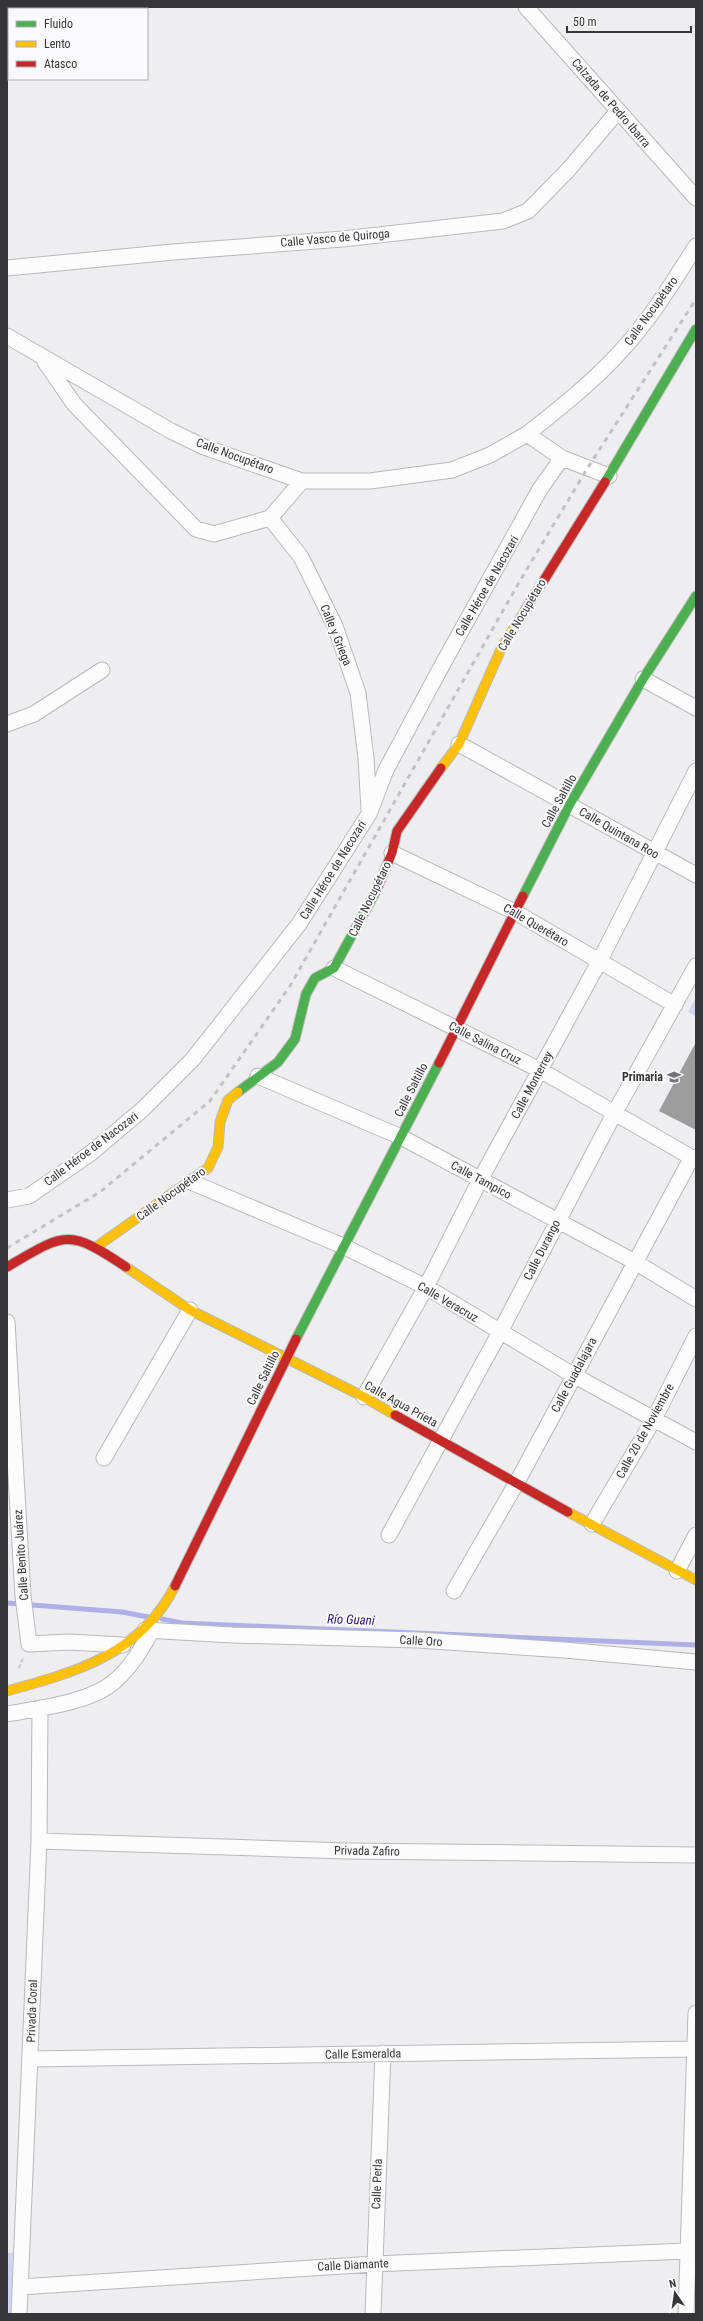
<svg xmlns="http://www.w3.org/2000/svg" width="703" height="2321" viewBox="0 0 703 2321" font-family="'Roboto Condensed',sans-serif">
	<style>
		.green { fill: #d2d4f3 }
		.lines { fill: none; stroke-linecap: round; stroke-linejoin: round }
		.stream { stroke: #b0b0e9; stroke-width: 5 }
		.building { fill: #9d9d9e }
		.street-casing { stroke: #b9b9bb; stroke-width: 17 }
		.fast-casing { stroke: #b9b9bb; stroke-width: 11 }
		.slow-casing { stroke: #b9b9bb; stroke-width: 11 }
		.jam-casing { stroke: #b9b9bb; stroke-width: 11 }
		.path { stroke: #cececf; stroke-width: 2.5; stroke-dasharray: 4 2; stroke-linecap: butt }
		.street { stroke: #fcfcfd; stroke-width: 15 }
		.fast { stroke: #4caf50; stroke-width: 9 }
		.slow { stroke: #ffc107; stroke-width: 9 }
		.jam { stroke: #c62828; stroke-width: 9 }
		.rail { stroke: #c2c2c3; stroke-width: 3; stroke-dasharray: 5 5; stroke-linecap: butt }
		.labels { text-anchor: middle; stroke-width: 4; stroke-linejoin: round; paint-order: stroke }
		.street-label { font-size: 12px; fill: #363638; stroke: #fafafe }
		.poi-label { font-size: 12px; font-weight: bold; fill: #363638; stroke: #fafafe; text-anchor: end }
		.water-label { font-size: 13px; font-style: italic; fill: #281371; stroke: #fafafe }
	</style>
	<rect width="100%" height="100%" fill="#eeeef1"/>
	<!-- green -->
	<path class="green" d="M696,997V1016L688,1012Z
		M7,2253H13L12,2314H7Z"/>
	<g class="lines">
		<!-- stream -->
		<path class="stream" d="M7,1603L122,1612L148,1617
			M162,1619L182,1623L696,1645"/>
	</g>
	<!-- building -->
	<path class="building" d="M696,1042V1130L659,1111Z"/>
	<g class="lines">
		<defs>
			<path id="street" d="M526,7L696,198
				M7,268L173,252L343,239L503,221L528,211L569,169L618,111
				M7,336L171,431L204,447L302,481H370L452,470L490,455L527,434L562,458L609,476
				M45,362L74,404L196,529L214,534L270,518
				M527,434C560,408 593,382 621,351C650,320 673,282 696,246
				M270,518L301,557L335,626L358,693L366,758L369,809
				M270,518L302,481
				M643,679L696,708
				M7,724L34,714L102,670
				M459,744L696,875
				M392,853L515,912L675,1005
				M334,968L540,1070L696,1160
				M258,1076L401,1137L635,1262L696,1299
				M191,1182L345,1247L426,1287L573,1375L696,1442
				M7,1200L29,1196L91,1153L143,1109L193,1059L299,924L369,814L386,770L440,669L540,489L562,458
				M7,1322L23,1596L29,1644L69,1642L123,1645
				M364,1397L426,1287L480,1180L599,962L696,771
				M104,1458L190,1310
				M592,1524L654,1419L696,1336
				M389,1535L500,1332L615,1112L696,966
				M677,1571L696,1535
				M454,1591L516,1484L692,1157
				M145,1630L232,1635L418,1640L564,1650L696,1662
				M7,1714C39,1708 90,1703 115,1681C131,1667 141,1650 151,1632
				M39,1841L347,1851L696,1855
				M30,2059L696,2049
				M20,2287L374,2264L687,2251
				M19,2314L39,1841L40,1708
				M373,2314L383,2053
				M686,2314L696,2013"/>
			<path id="fast" d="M605,482L696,329
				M523,896L570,804L643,679L696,596
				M238,1092L278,1062L295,1039L306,994L315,978L334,968L376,891
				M296,1339L439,1063"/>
			<path id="slow" d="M441,768L459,744L501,649L526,609
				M96,1247L208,1168L218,1147L220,1122L228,1100L238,1092
				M126,1267L190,1310L364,1397L395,1415
				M568,1512L696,1580
				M7,1691C76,1672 141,1654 175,1586"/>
			<path id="jam" d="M526,609L605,482
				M376,891L392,853L397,831L441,768
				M439,1063L523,896
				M7,1267C65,1233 68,1228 126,1267
				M395,1415L568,1512
				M175,1586L296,1339"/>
		</defs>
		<!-- street casing -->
		<use href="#street" class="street-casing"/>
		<!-- fast casing -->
		<use href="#fast" class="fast-casing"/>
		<!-- slow casing -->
		<use href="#slow" class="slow-casing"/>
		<!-- jam casing -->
		<use href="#jam" class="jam-casing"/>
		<!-- path -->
		<path class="path" d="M19,1668L23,1658"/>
		<!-- street -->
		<use href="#street" class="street"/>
		<!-- fast -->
		<use href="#fast" class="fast"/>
		<!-- slow -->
		<use href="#slow" class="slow"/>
		<!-- jam -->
		<use href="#jam" class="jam"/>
		<!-- rail -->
		<path class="rail" d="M7,1248L100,1192L210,1101L290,986L521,579L587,469L696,299"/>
	</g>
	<!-- icons -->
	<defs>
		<symbol id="school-bare" viewBox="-9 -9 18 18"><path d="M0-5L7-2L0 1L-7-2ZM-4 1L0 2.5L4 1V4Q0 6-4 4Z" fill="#767679" stroke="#fafafe" stroke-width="2.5" paint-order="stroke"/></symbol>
	</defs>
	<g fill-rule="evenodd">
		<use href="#school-bare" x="664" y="1067" width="20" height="20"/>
	</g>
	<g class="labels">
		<!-- street labels -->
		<g class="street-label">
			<text transform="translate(611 103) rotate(49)" y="4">Calzada de Pedro Ibarra</text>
			<text transform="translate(335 238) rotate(-5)" y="4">Calle Vasco de Quiroga</text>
			<text transform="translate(651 311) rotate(-54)" y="4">Calle Nocupétaro</text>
			<text transform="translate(235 456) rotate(20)" y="4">Calle Nocupétaro</text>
			<text transform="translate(487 586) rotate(-60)" y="4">Calle Héroe de Nacozari</text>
			<text transform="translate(522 615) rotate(-59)" y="4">Calle Nocupétaro</text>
			<text transform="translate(336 635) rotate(68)" y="4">Calle y Griega</text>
			<text transform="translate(559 801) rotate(-61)" y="4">Calle Saltillo</text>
			<text transform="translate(619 833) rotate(30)" y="4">Calle Quintana Roo</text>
			<text transform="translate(333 870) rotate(-58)" y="4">Calle Héroe de Nacozari</text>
			<text transform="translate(370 899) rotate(-64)" y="4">Calle Nocupétaro</text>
			<text transform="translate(536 925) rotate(30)" y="4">Calle Querétaro</text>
			<text transform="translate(485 1043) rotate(27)" y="4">Calle Salina Cruz</text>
			<text transform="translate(532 1085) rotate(-62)" y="4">Calle Monterrey</text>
			<text transform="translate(411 1090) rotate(-63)" y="4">Calle Saltillo</text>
			<text transform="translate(91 1149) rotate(-37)" y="4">Calle Héroe de Nacozari</text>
			<text transform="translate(481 1180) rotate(28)" y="4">Calle Tampico</text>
			<text transform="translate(171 1194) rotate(-36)" y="4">Calle Nocupétaro</text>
			<text transform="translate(542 1250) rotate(-63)" y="4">Calle Durango</text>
			<text transform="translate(448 1302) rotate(30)" y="4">Calle Veracruz</text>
			<text transform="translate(574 1375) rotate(-62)" y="4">Calle Guadalajara</text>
			<text transform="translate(263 1378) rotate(-64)" y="4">Calle Saltillo</text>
			<text transform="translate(401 1404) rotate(29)" y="4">Calle Agua Prieta</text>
			<text transform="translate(645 1431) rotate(-61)" y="4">Calle 20 de Noviembre</text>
			<text transform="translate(21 1555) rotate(-94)" y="4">Calle Benito Juárez</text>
			<text transform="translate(421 1641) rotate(3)" y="4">Calle Oro</text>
			<text transform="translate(367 1851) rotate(1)" y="4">Privada Zafiro</text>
			<text transform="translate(32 2011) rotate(-88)" y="4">Privada Coral</text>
			<text transform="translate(363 2054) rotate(-1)" y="4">Calle Esmeralda</text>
			<text transform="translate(377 2184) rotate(-88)" y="4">Calle Perla</text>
			<text transform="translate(353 2265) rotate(-3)" y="4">Calle Diamante</text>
		</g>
		<!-- poi labels -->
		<g class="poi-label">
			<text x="663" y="1081">Primaria</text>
		</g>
		<!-- water labels -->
		<g class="water-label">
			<text transform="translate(351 1619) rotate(2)" y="5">Río Guani</text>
		</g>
	</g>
	<!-- border -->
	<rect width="703" height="2321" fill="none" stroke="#363638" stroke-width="16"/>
	<!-- legend -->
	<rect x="8" y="8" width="140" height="72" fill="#fafafe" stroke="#acacaf"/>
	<rect x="16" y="21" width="20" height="6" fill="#4caf50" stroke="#acacaf"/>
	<text x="44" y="28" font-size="12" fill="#363638">Fluido</text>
	<rect x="16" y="41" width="20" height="6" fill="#ffc107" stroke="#acacaf"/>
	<text x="44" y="48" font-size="12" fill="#363638">Lento</text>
	<rect x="16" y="61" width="20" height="6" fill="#c62828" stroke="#acacaf"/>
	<text x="44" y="68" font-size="12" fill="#363638">Atasco</text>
	<!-- north arrow -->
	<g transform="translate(675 2293) rotate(347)" stroke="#fafafe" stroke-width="3" paint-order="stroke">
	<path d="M0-3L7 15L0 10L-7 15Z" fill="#363638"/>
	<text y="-6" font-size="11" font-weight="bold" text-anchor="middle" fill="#363638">N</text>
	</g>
	<!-- scale -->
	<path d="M567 26v6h124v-6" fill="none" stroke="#363638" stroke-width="2"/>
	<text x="573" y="26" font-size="12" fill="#363638" stroke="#fafafe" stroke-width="3" paint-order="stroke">50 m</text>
</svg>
